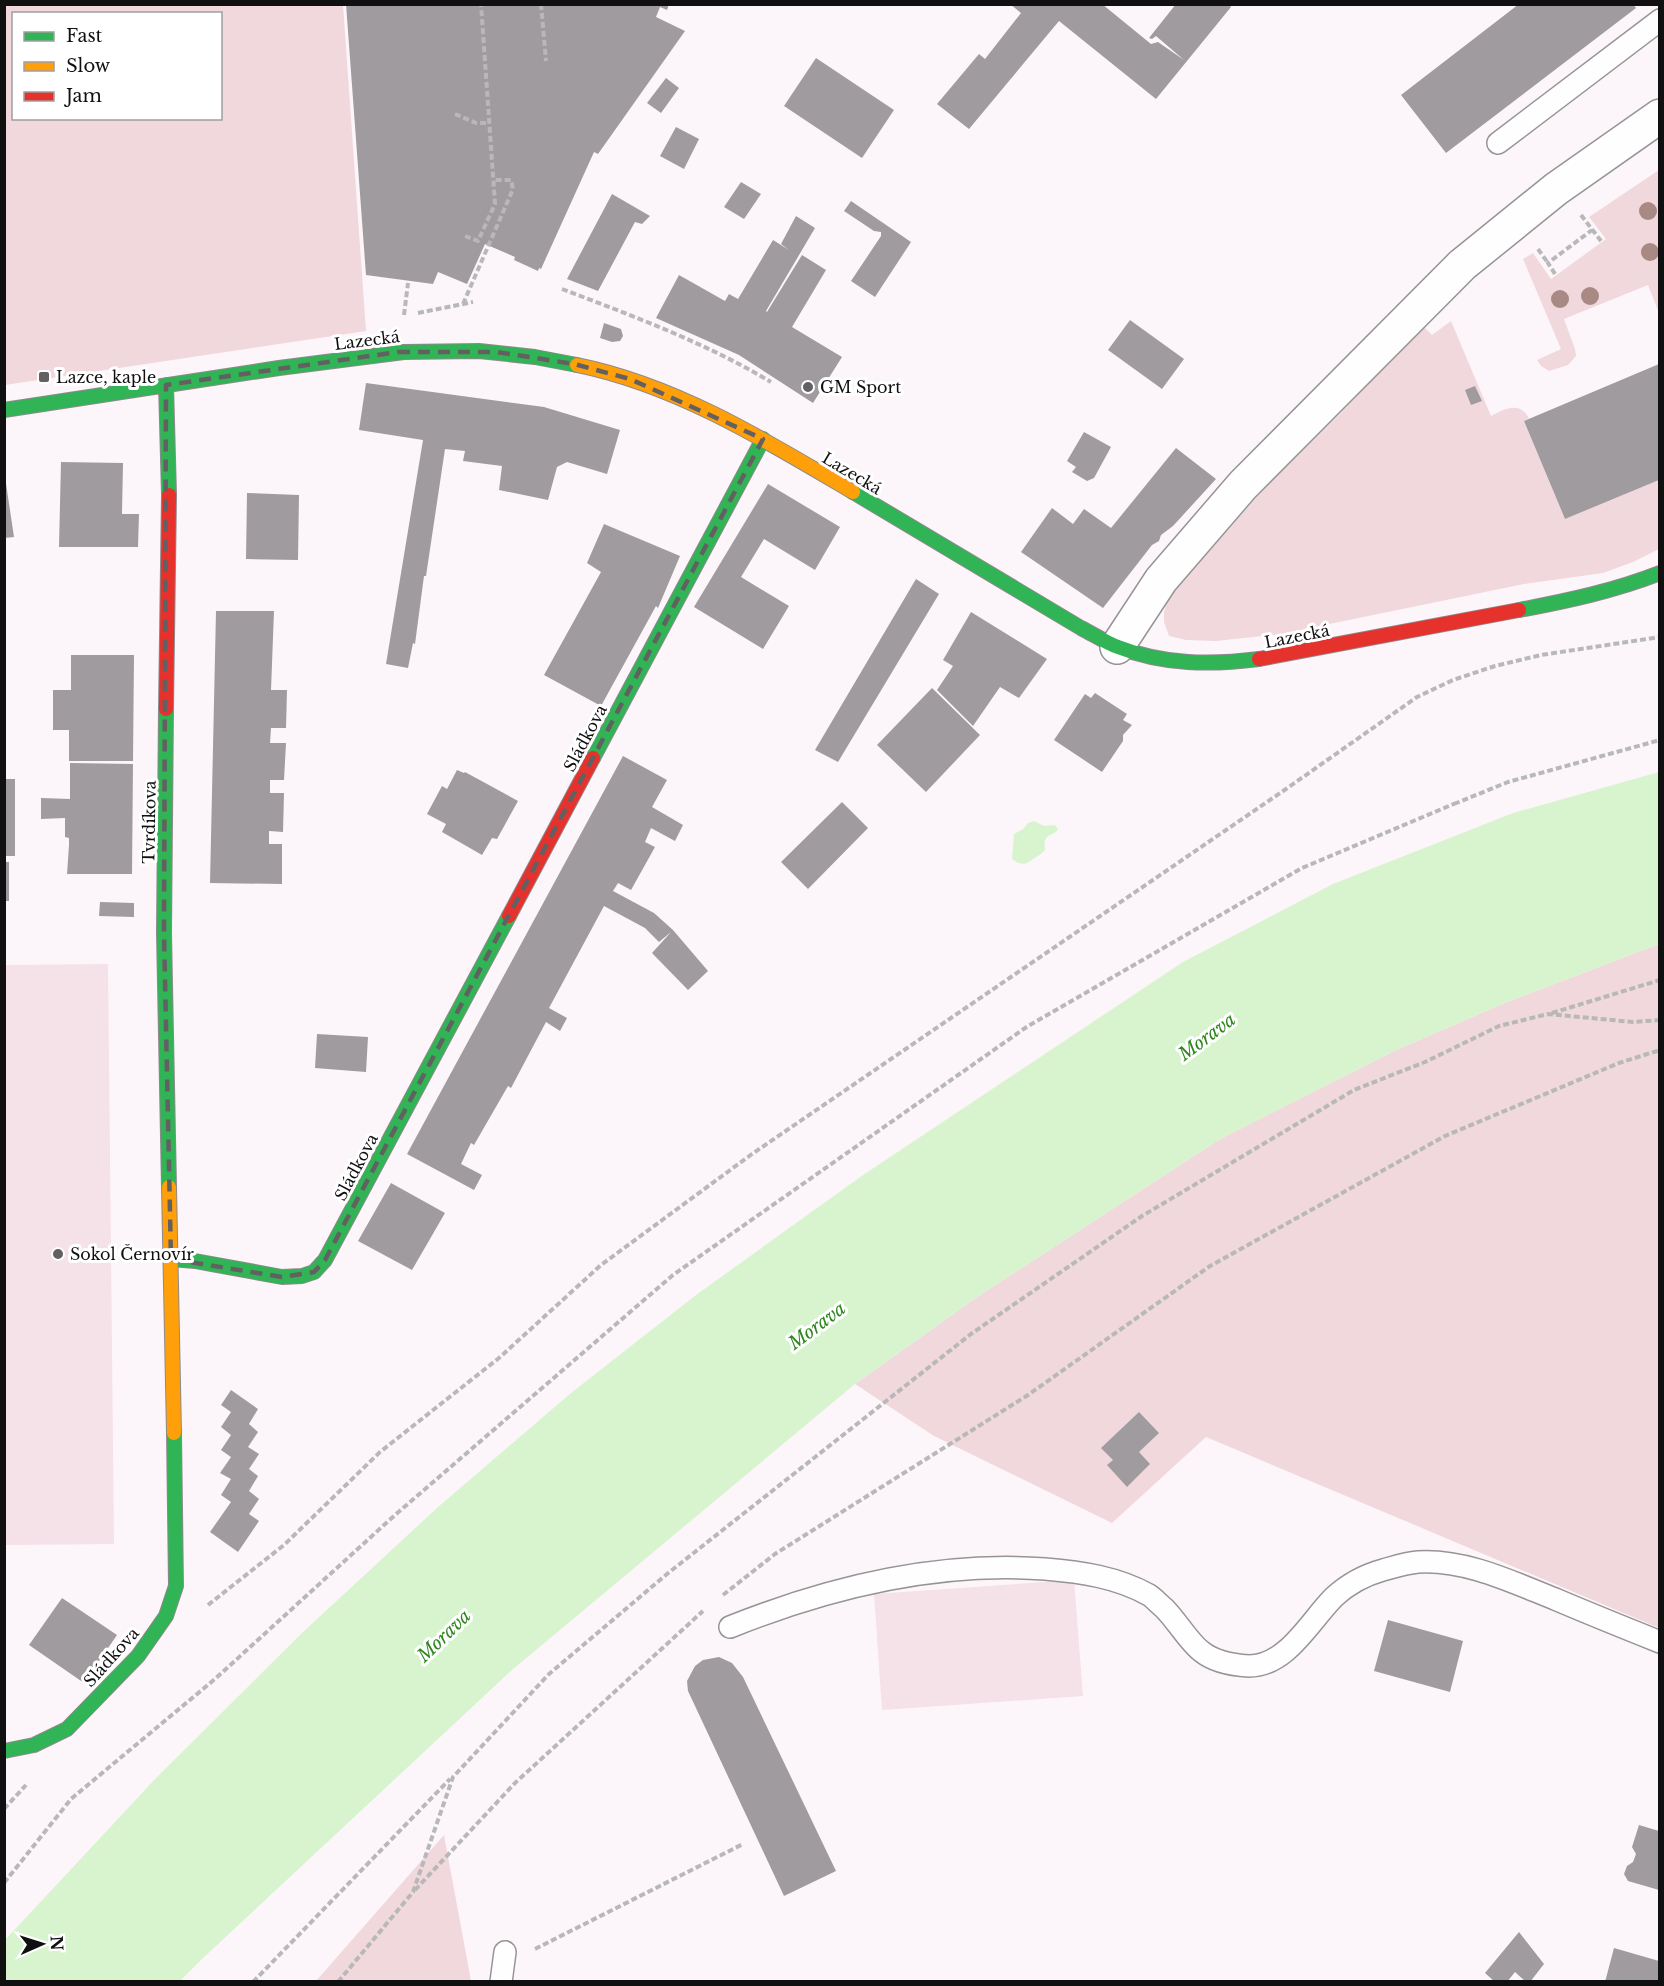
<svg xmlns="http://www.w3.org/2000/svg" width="1664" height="1986" viewBox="0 0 1664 1986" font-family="'Libre Baskerville',serif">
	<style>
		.green { fill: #f1d8dc; fill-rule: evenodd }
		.pitch { fill: #f5e1e8 }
		.water { fill: #d8f4ce }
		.building { fill: #a09b9f }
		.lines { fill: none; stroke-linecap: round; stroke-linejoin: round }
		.lane-casing { stroke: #969496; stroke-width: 24 }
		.street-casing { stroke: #969496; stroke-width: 36 }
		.fast-casing { stroke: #8d8a8c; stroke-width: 16 }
		.slow-casing { stroke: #8d8a8c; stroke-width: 16 }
		.jam-casing { stroke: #8d8a8c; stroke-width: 16 }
		.path { stroke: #b9b8b9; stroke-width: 4; stroke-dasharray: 6 3; stroke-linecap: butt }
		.lane { stroke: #fffefe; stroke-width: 21 }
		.street { stroke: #fffefe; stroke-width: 33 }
		.fast { stroke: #30b455; stroke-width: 14 }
		.slow { stroke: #ff9f0a; stroke-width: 14 }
		.jam { stroke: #e5322d; stroke-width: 14 }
		.tree { fill: #a98984 }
		.marked { fill: none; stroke: #636062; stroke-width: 4.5; stroke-dasharray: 12 8; stroke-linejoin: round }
		.poi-dot { fill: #636062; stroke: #fff; stroke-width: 2 }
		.labels { text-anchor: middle; stroke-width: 6; stroke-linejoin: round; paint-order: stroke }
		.street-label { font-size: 16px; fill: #101010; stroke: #fff }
		.poi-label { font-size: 16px; fill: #101010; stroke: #fff; text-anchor: start }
		.water-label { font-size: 18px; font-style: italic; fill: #2e871d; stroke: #fff }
	</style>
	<rect width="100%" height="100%" fill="#fcf6fb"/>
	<!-- green -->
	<path class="green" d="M5,4L343,5L366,331L5,385ZM14,14H220V118H14Z
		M1659,170V313L1648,285L1564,319L1575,349L1576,356L1568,365L1549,371L1541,366L1537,360L1561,349L1523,259L1533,253L1551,279L1606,239L1589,217Z
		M1451,321L1491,416C1505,409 1519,401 1529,418L1524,421L1565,519L1659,480V549L1633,562L1603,573L1524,584L1281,634L1216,641L1186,640L1169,636L1164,622V612L1167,601L1176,589L1261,492L1340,414L1423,326L1432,335Z
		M1659,944V1628L1206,1437L1112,1523L934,1436L855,1384L977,1297L1220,1139L1396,1050L1507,1002Z
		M444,1835L471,1981H316Z"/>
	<!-- pitch -->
	<path class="pitch" d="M108,964L114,1544L5,1545V965Z
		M1074,1580L1083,1696L882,1710L874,1594Z"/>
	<!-- water -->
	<path class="water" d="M1659,772V944L1507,1002L1396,1050L1220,1139L977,1297L855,1384L512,1670L201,1960L180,1981H5V1940L156,1778L303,1632L438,1507L571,1393L696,1295L863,1175L1183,962L1333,884L1513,813Z
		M1034,821L1044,826L1055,825L1058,829L1056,832C1045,837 1044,838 1045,850C1043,853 1029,862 1025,864L1018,863L1012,859L1014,834L1023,829L1028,823Z"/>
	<!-- building -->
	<path class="building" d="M346,4H669L667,10L660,7L656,17L685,31L598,154L594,152L541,269L539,268L538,271L514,260L515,257L485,244L467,284L438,272L433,284L366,275Z
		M1010,4H1102L1151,44L1158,42L1184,60L1156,36L1152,39L1149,38L1176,4H1229L1231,7L1156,99L1059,21L969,129L937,104L979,54L985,59L1021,13Z
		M1519,4H1633L1636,8L1446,153L1401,95Z
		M816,58L894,110L862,158L784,106Z
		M666,78L679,88L661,113L647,103Z
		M676,127L699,139L684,169L660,156Z
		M741,182L761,194L744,219L724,207Z
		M612,194L650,216L642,224L635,222L598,291L567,279Z
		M851,201L911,242L875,297L851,281L881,236V232L874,231L844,211Z
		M796,216L815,228L766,311L767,312L802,255L826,270L792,327L842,357L813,403L739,355L656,318L679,275L725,301L729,294L738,299L773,240L789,250L781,244Z
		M1130,320L1184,359L1162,389L1108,350Z
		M604,323L621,329L623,336L620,341L612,342L600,338Z
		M1659,364V480L1565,519L1524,421Z
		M366,383L544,407L620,430L607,474L567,462L557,467L548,500L499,490L502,466L463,461L465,451L445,449L426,576H424L415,644L413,643L408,668L386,664L423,440L359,430Z
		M1475,386L1482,401L1471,405L1465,390Z
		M1084,432L1111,447L1094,478L1087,481L1072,472L1076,467L1067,461Z
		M1176,448L1216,479L1173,526L1161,535L1159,541L1152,545L1103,608L1021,552L1052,508L1073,524L1084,509L1111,528Z
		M61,462L123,463L122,514H139L138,547H59Z
		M4,470L14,537L4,538Z
		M768,484L840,527L815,570L764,539L741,577L789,606L763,649L694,607Z
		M247,493L299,495L298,560L246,559Z
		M604,524L680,556L658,608L656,606L601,706L544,675L601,572L587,563Z
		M916,579L939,594L838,762L815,750Z
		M216,611H274L271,690H287L286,728H271L270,743H286L284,780H270V793H284L283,832L269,831V844H282V884L210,883Z
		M971,612L1047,659L1019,698L1000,687L973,726L937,690L953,666L943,660Z
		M71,655H134L133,761H69V730H53V690H71Z
		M932,688L980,735L926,792L877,745Z
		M1095,693L1127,714L1123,720L1132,725L1123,735V741L1102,772L1054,740L1085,694L1091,698Z
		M623,756L667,780L652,807L683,825L675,841L651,828L645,842L655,847L631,890L618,883L613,891L654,913L673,930L708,971L688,990L652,953L671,932L659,942L645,928L604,906L549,1008L567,1018L560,1031L546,1022L511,1088L508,1086L474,1145L471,1143L461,1164L482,1175L474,1190L407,1154Z
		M70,763L133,764L132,874H67L69,845V838L65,837V818L41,819V798L70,799Z
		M457,770L464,773L465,772L518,801L497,839L492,838L482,855L442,832L446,824L427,814L442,786L447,789Z
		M5,779H15V856H5Z
		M842,802L868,828L808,889L781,862Z
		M5,862H9V901H5Z
		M100,902L134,903V917L99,916Z
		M317,1034L368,1037L366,1072L315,1068Z
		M391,1183L445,1213L412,1270L358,1241Z
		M231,1390L258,1409L249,1424L258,1432L248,1447L259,1454L249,1469L258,1476L249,1491L259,1499L249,1514L259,1521L238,1552L210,1532L231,1502L221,1495L231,1479L220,1473L231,1457L221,1450L231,1435L221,1427L231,1412L221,1405Z
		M1139,1412L1159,1433L1139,1452L1150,1464L1127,1487L1107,1465L1113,1460L1101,1448Z
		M62,1598L117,1635L84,1683L29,1645Z
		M1388,1620L1463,1641L1450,1692L1374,1671Z
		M719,1657L732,1663L743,1677L836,1871L784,1896L688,1691L687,1681L695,1666L703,1660Z
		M1639,1825L1659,1831V1890L1628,1881L1624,1874L1627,1866L1633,1862L1636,1854L1632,1847Z
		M1519,1932L1544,1964L1530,1982H1526L1515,1972L1507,1982H1495L1485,1973Z
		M1614,1948L1659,1961V1982H1605Z"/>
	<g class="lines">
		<defs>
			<path id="lane" d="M1498,143L1660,20
				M730,1627C830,1587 937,1561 1045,1569C1081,1572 1117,1577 1149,1595C1154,1598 1159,1604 1164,1608C1177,1621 1189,1642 1201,1651C1214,1662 1232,1665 1249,1666C1287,1666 1310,1621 1334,1597C1347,1585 1365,1575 1383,1570C1394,1567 1406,1563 1418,1562C1465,1559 1512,1582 1555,1599C1590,1614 1625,1628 1660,1642
				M501,1982L505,1952"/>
			<path id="street" d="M1117,647L1161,580L1243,485L1462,265L1556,189L1660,116"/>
			<path id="fast" d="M166,385L169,495
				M4,410L279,368L404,352L479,351L535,357L577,365
				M853,492L1081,628C1093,634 1105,642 1118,647C1164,665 1211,665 1259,659
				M1519,610C1567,601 1614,591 1660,573
				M166,709L164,933L169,1187
				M593,758L763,439
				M171,1259L195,1261L282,1277L302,1276L314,1272L325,1260L509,916
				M4,1751L34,1745L67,1729L138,1656L166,1616L176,1586L174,1433"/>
			<path id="slow" d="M577,365C676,385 767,441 853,492
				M169,1187L174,1433"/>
			<path id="jam" d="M1259,659L1519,610
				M166,709L169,495
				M509,916L593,758"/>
		</defs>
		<!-- lane casing -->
		<use href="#lane" class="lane-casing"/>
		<!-- street casing -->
		<use href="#street" class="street-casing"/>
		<!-- fast casing -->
		<use href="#fast" class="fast-casing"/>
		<!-- slow casing -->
		<use href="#slow" class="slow-casing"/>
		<!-- jam casing -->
		<use href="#jam" class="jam-casing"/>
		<!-- path -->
		<path class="path" d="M541,4L546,61
			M455,114L476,123H489
			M1581,215L1601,241
			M465,236L478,241L495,204L481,4
			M1538,249L1548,263
			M1555,274L1548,263L1592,230
			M562,289C633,316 706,343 771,382
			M463,304L513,189L511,180H493
			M418,313L473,302
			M404,315L408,283
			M1454,804L1508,782L1660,740
			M1552,1013L1660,980
			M723,1595L775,1554L1028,1395L1210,1266L1445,1136L1619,1063L1660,1050
			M208,1605L284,1545L380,1452L499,1358L601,1265L752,1154L1286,789L1417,697L1453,680L1495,666L1541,655L1660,637
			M4,1809L26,1785
			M4,1883L71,1799L215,1679L395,1515L673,1275L1028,1026L1302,868L1456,803
			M415,1890L515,1783L703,1611
			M535,1949L743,1844
			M253,1982L450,1779
			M338,1982L413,1892L453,1777L549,1674L667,1574L971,1334L1142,1216L1354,1090L1425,1062L1499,1026L1548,1014L1633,1022L1660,1020"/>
		<!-- lane -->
		<use href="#lane" class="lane"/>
		<!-- street -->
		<use href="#street" class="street"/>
		<!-- fast -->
		<use href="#fast" class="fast"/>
		<!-- slow -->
		<use href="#slow" class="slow"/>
		<!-- jam -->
		<use href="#jam" class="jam"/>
	</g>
	<!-- trees -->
	<g class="tree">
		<circle cx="1648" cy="211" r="9"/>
		<circle cx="1650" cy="252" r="9"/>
		<circle cx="1590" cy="296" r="9"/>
		<circle cx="1560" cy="299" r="9"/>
	</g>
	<!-- marked area -->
	<path class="marked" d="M398,352H497L574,364L630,379L763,439L325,1260L314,1272L282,1277L171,1259L164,933L166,385Z"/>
	<!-- markers -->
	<g class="poi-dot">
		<rect x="38" y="371" width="12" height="12" rx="3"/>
		<circle cx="808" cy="387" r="6"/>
		<circle cx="58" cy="1254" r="6"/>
	</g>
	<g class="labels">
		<!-- street labels -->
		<g class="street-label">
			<text transform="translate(367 340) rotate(-7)" y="6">Lazecká</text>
			<text transform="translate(852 473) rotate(31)" y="6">Lazecká</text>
			<text transform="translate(1297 636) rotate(-11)" y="6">Lazecká</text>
			<text transform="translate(585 738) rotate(-62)" y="6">Sládkova</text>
			<text transform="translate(149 822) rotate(-89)" y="6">Tvrdíkova</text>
			<text transform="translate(356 1167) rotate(-62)" y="6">Sládkova</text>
			<text transform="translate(111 1657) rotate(-48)" y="6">Sládkova</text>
		</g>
		<!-- poi labels -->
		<g class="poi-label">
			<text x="56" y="383">Lazce, kaple</text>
			<text x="820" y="393">GM Sport</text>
			<text x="70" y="1260">Sokol Černovír</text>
		</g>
		<!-- water labels -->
		<g class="water-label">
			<text transform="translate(1207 1037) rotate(-37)" y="6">Morava</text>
			<text transform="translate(817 1326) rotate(-37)" y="6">Morava</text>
			<text transform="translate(444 1636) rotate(-44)" y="6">Morava</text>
		</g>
	</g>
	<!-- border -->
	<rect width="1664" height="1986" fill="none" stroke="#101010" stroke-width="12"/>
	<!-- legend -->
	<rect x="12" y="12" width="210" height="108" fill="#ffffff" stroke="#9f9f9f" stroke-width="1.5"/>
	<rect x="24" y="32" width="30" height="9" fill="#30b455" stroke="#9f9f9f" stroke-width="1.5"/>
	<text x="66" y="42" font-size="18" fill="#101010">Fast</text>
	<rect x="24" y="62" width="30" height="9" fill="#ff9f0a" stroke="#9f9f9f" stroke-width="1.5"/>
	<text x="66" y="72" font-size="18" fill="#101010">Slow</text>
	<rect x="24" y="92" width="30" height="9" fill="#e5322d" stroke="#9f9f9f" stroke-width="1.5"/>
	<text x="66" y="102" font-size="18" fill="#101010">Jam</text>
	<!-- north arrow -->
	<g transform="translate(42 1944) rotate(87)" stroke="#ffffff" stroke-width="4.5" paint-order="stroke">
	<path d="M0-4.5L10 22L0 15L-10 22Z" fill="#101010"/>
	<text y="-9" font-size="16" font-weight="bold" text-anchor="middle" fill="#101010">N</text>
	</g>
</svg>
